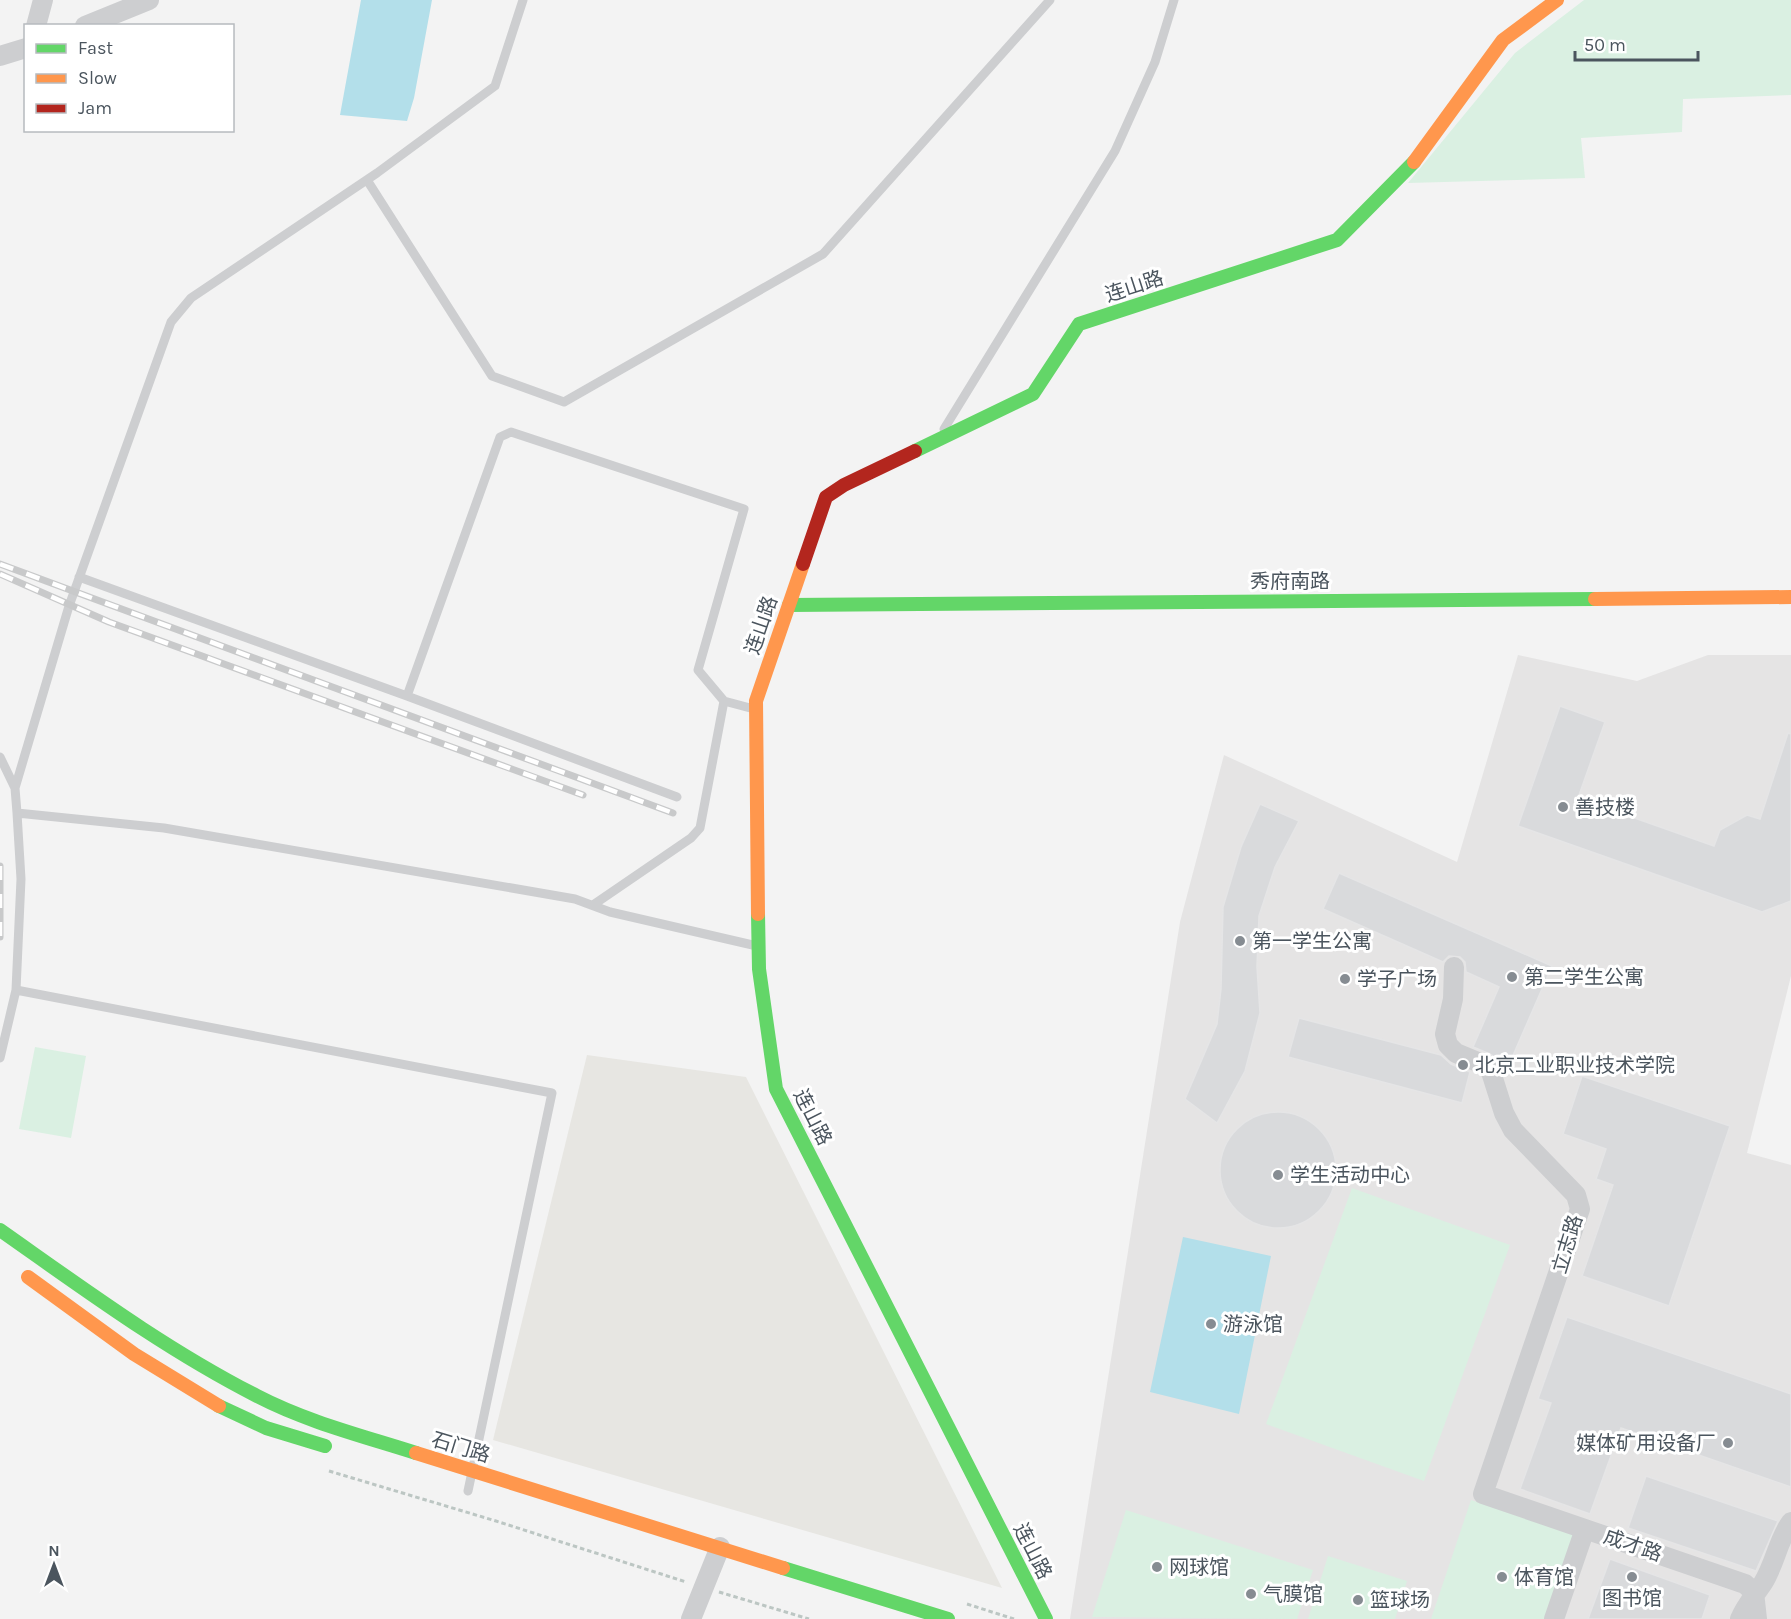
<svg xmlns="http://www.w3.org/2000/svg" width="1791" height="1619" viewBox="0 0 1791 1619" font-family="Karla,'Noto Sans SC',sans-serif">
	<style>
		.commercial { fill: #e7e6e2 }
		.education { fill: #e5e4e4 }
		.green { fill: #daf0e2 }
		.water { fill: #b3dfea }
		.building { fill: #d9dadc; stroke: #e5e5e6; stroke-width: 1.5 }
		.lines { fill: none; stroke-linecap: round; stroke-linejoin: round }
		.path { stroke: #bcc6c3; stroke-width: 3; stroke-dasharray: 4.5 3; stroke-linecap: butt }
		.lane { stroke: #cdced0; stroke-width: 9 }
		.street { stroke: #cdced0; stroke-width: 20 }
		.fast { stroke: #63d668; stroke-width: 14 }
		.slow { stroke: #ff974d; stroke-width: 14 }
		.jam { stroke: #b3261e; stroke-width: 14 }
		.rail-casing { stroke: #c8c9ca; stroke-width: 7 }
		.rail { stroke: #fff; stroke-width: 4.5; stroke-dasharray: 14; stroke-linecap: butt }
		.poi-dot { fill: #868c92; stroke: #fff; stroke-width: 2 }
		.labels { text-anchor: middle; stroke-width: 6; stroke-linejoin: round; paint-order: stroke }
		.street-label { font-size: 20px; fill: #4b555e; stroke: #fff }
		.poi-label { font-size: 20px; fill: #4b555e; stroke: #fff; text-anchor: start }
	</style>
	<rect width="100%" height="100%" fill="#f3f3f3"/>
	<!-- commercial -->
	<path class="commercial" d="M587,1055L746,1077L1002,1588L493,1440Z"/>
	<!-- education -->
	<path class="education" d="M1518,655L1637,681L1708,655H1791V976L1747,1153L1791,1165V1619H1070L1180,922L1224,755L1457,862Z"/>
	<!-- green -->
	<path class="green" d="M1584,0H1791V95L1683,99L1682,132L1581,138L1585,178L1408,183L1515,53Z
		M35,1047L86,1056L71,1138L19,1129Z
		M1352,1188L1510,1245L1424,1481L1266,1424Z
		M1471,1500L1574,1535L1545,1619H1431Z
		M1126,1510L1313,1570L1297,1619L1092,1617Z
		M1328,1556L1407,1581L1395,1619H1308Z"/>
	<!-- water -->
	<path class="water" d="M361,0H432L414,98L407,121L340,115Z
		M1183,1237L1271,1256L1239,1414L1150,1392Z"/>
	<!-- building -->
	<path class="building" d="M1560,706L1605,722L1578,798L1714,846L1720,830L1747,815L1760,819L1788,733L1791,734V901L1762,912L1518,826Z
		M1260,804L1299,821L1275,867L1259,916L1257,967L1260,1013L1245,1071L1217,1123L1185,1099L1217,1024L1221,989L1223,907L1241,847Z
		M1339,873L1552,966L1508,1067L1490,1054L1473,1047L1499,987L1466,972L1465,962L1460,957L1449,956L1443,962L1323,909Z
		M1299,1018L1441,1055L1451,1064L1470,1072L1462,1103L1288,1057Z
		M1582,1076L1730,1126L1669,1306L1582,1276L1613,1185L1596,1179L1606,1149L1563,1134Z
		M1220 1170a58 58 0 1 1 116 0a58 58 0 1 1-116 0Z
		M1567,1317L1791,1394V1487L1621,1428L1590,1514L1520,1489L1551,1403L1538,1399Z
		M1646,1476L1778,1521L1756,1571L1628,1528Z
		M1610,1559L1710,1595L1702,1619H1588Z"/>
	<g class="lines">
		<!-- path -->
		<path class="path" d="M329,1471L496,1521L686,1582
			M719,1592L809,1619
			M967,1604L1014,1619"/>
		<!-- lane -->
		<path class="lane" d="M367,180L492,376L564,402L823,254L1050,0
			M944,429L1115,151L1155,62L1174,0
			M79,577L407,696
			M724,701L754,709
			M0,757L15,788
			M17,813L15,788L69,606L171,322L191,298L377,173L495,86L523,0
			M593,905L691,838L700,828L724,701L698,670L744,509L511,432L500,437L407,696L677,797
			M16,990L552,1093L468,1491
			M0,1058L16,990L21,879L17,813L164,828L575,899L610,912L757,946"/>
		<!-- street -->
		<path class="street" d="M36,26L43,0
			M85,26L149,0
			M0,56L26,48
			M1454,967L1453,999L1445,1034L1448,1045L1456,1053L1485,1065L1491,1072L1504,1113L1513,1130L1576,1195L1580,1209L1483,1494L1745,1584L1754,1592L1757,1619
			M691,1619L720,1547
			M1554,1619L1585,1529
			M1740,1619C1746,1605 1755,1595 1763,1583C1775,1564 1778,1540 1791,1522"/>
		<!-- fast -->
		<path class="fast" d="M915,451L1033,394L1079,324L1337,240L1414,162
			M789,605L1595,599
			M758,914L759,969L776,1089L1046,1619
			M0,1230C84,1289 165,1349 257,1396C307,1422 363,1436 416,1453
			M219,1406L266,1428L325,1446
			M783,1568L948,1619"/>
		<!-- slow -->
		<path class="slow" d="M1414,162L1503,40L1557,0
			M1595,599L1791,597
			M758,914L756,701L803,564
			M28,1277L134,1354L219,1406
			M416,1453L783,1568"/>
		<!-- jam -->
		<path class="jam" d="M803,564L826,497L844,485L915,451"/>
		<defs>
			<path id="rail" d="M0,564L673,813
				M0,574L109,622L583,795
				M0,866V937"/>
		</defs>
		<!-- rail casing -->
		<use href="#rail" class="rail-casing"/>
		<!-- rail -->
		<use href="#rail" class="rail"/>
	</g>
	<!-- markers -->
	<g class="poi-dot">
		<circle cx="1563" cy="807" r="6"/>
		<circle cx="1240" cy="941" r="6"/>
		<circle cx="1512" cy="977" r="6"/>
		<circle cx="1345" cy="979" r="6"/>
		<circle cx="1463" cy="1065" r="6"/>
		<circle cx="1278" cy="1175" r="6"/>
		<circle cx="1211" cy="1324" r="6"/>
		<circle cx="1728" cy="1443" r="6"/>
		<circle cx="1157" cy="1567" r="6"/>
		<circle cx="1502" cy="1577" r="6"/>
		<circle cx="1632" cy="1577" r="6"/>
		<circle cx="1251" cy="1594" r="6"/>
		<circle cx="1358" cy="1600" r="6"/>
	</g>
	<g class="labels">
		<!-- street labels -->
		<g class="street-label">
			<text transform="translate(1134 286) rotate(-18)" y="7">连山路</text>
			<text x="1290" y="588">秀府南路</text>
			<text transform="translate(761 625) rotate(-71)" y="7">连山路</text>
			<text transform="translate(813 1117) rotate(63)" y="7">连山路</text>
			<text transform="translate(1567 1244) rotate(-73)" y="7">立志路</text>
			<text transform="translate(461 1447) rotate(17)" y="7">石门路</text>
			<text transform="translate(1633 1545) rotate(19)" y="7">成才路</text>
			<text transform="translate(1033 1551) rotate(63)" y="7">连山路</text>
		</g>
		<!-- poi labels -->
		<g class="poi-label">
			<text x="1575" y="814">善技楼</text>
			<text x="1252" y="948">第一学生公寓</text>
			<text x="1524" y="984">第二学生公寓</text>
			<text x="1357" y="986">学子广场</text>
			<text x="1475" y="1072">北京工业职业技术学院</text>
			<text x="1290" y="1182">学生活动中心</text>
			<text x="1223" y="1331">游泳馆</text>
			<text x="1716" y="1450" text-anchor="end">媒体矿用设备厂</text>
			<text x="1169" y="1574">网球馆</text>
			<text x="1514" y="1584">体育馆</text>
			<text x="1263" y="1601">气膜馆</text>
			<text x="1632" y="1605" text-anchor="middle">图书馆</text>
			<text x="1370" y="1607">篮球场</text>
		</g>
	</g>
	<!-- legend -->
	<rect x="24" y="24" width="210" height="108" fill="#ffffff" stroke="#b7bbbf" stroke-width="1.5"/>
	<rect x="36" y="44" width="30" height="9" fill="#63d668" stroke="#b7bbbf" stroke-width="1.5"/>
	<text x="78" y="54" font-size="18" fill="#4b555e">Fast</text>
	<rect x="36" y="74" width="30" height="9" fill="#ff974d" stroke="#b7bbbf" stroke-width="1.5"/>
	<text x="78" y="84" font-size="18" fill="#4b555e">Slow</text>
	<rect x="36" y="104" width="30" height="9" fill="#b3261e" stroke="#b7bbbf" stroke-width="1.5"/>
	<text x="78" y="114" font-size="18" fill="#4b555e">Jam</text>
	<!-- north arrow -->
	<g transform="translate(54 1565)" stroke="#ffffff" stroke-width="4.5" paint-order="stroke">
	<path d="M0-4.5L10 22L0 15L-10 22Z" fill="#4b555e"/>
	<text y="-9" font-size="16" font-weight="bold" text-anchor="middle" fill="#4b555e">N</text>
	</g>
	<!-- scale -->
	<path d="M1575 51v9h123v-9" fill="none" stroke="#4b555e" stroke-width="3"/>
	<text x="1584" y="51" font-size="18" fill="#4b555e" stroke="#ffffff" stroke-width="4.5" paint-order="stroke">50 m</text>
</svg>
